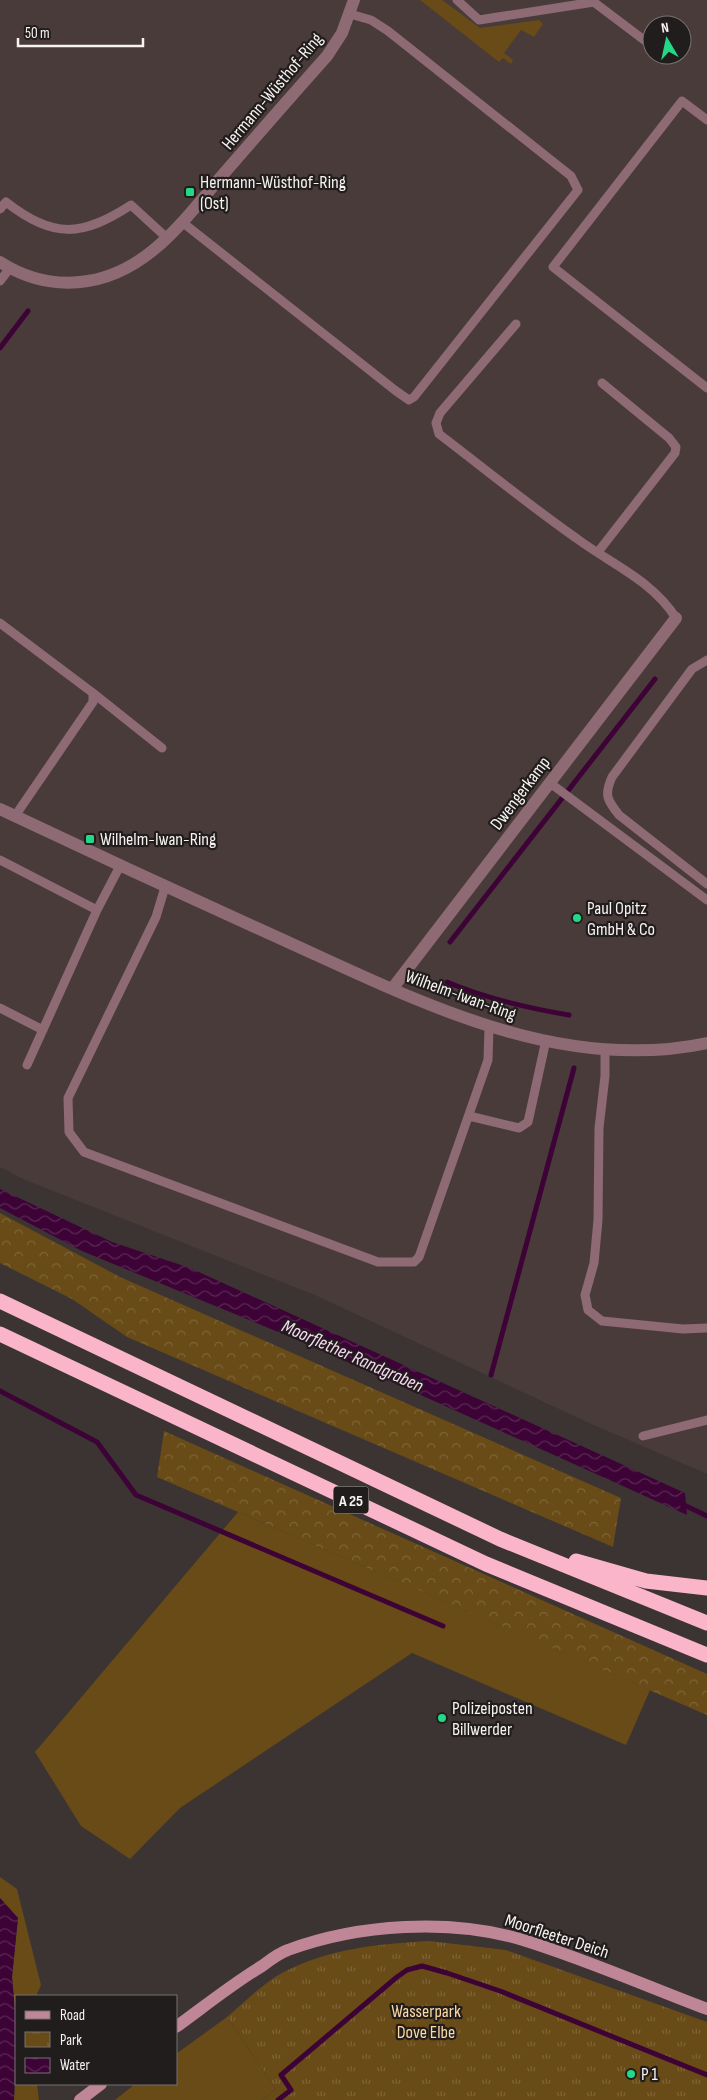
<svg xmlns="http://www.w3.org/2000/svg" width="707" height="2100" viewBox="0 0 707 2100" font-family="'Sofia Sans Condensed',sans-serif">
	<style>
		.built { fill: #493b39; fill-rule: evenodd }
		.grass { fill: #684b16 }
		.forest { fill: url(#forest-crowns) }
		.park { fill: url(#park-tufts) }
		.water { fill: url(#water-waves) }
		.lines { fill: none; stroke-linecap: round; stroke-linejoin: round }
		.stream { stroke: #3d0336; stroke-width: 5 }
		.lane { stroke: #8e6a74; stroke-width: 9 }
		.street { stroke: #8e6a74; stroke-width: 12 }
		.secondary { stroke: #be8697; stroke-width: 12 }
		.highway { stroke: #fbb5ca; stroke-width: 15 }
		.poi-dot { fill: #23d886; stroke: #201d1c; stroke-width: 2 }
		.labels { text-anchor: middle; stroke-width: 4.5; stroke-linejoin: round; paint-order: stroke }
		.shield { fill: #201d1c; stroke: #b7b3b2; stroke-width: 1 }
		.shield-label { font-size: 16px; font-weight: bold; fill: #f8f3f2 }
		.street-label { font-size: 18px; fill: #f8f3f2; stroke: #201d1c }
		.poi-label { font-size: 18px; fill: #f8f3f2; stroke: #201d1c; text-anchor: start }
		.park-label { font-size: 18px; fill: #fcd8a1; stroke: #201d1c }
		.water-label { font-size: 19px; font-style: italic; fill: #fcd7f4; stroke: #201d1c }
	</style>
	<defs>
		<pattern id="forest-crowns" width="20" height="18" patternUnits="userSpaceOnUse" patternTransform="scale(1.25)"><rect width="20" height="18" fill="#684b16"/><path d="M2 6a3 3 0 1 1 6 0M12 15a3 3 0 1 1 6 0" fill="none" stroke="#7e6538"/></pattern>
		<pattern id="park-tufts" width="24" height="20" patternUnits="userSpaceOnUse" patternTransform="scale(1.25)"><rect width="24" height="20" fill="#684b16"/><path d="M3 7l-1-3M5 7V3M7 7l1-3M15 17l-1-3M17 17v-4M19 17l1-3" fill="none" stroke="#7e6538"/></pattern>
		<pattern id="water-waves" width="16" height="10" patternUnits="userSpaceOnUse" patternTransform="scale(1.25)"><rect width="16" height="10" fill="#3d0336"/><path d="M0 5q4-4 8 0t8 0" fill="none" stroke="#5a2854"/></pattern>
	</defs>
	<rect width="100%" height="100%" fill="#3b3433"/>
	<!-- built -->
	<path class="built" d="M0,0H707V1474L587,1422L317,1296L23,1179L0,1167ZM652,25H682V55H652Z"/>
	<!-- grass -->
	<path class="grass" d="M420,0H442L480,28L539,20L543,24L534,37L521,30L504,53L513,60L511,64L503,58L499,62Z
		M238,1512L650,1690L626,1745L412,1653L180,1808L130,1859L81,1826L35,1752Z
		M0,1877L17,1889L41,1985L36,1996H16V2022L12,1977L18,1918L0,1898Z
		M227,2017L276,2089L262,2100H115L135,2084H176V2054Z
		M16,2070V2084H37L39,2100H14Z"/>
	<!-- forest -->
	<path class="forest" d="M0,1213L120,1277L621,1498L613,1547L127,1337L72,1299L0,1263Z
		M164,1431L707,1674V1715L157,1477Z"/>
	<!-- park -->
	<path class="park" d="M429,1941L506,1950L707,2022V2100H262L276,2089L227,2017C245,2002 264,1982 284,1972C330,1948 379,1944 429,1941Z"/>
	<!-- water -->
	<path class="water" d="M0,1189L112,1242L190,1268L685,1493L687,1515L312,1346L82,1251L0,1208Z
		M0,1898L18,1918L12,1977L16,2022L14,2100H0Z"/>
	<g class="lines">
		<!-- stream -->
		<path class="stream" d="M0,348L28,311
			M450,942L655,679
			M447,982C487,999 527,1008 569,1015
			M491,1375L574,1068
			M0,1391L97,1442L136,1495L443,1626
			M680,1503L707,1516
			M278,2100L291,2090L281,2075L397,1977L407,1970L422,1966L447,1973L500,1991L707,2075"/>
		<!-- lane -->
		<path class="lane" d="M457,0L479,20L594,2
			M591,0L652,46
			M707,120L682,101L553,267L707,388
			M0,209L6,202C53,239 82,237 131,205L167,238
			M182,222L396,391L409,400L414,397L578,190L571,176L388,31L371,20L350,14
			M0,281L10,268
			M516,324L440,413L436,423L439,434C485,469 529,505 576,538C611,564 652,580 676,618
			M598,552L675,453L676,447L669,438L602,383
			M0,623L93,693V702L15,816
			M707,660L692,669L612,777C604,795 607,800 619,815L707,884
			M93,693L162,748
			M550,783L707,900
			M0,860L97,910L120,866
			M165,887L156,917L68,1098L69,1132L84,1152L378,1262H414L419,1257L488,1060L489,1028
			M0,1008L43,1030
			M605,1049V1076L599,1128L598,1220L594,1263L585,1295L588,1310L602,1321L683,1329L707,1328
			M27,1065L97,910
			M469,1116L519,1128L528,1122L546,1040
			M643,1436L707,1420"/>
		<!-- street -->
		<path class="street" d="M0,262C25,278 51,285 80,282C147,276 185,218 226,171C260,132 293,94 327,56L342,33L354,0
			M0,809C93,853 186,896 279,938C412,998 556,1075 707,1043
			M392,989L676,618"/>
		<!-- secondary -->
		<path class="secondary" d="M176,2027C205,2006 232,1984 262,1966C270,1960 279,1953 288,1950C358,1924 451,1918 523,1940C585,1959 646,1986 707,2009
			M80,2100L101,2084"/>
		<!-- highway -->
		<path class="highway" d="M0,1301L500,1539L707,1623
			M0,1334L486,1564L707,1655
			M576,1561L646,1581L707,1588"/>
	</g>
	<!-- markers -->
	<g class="poi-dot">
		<rect x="185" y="187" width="10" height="10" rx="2.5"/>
		<rect x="85" y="834" width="10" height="10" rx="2.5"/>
		<circle cx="577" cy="918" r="5"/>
		<circle cx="442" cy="1718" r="5"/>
		<circle cx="631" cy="2074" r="5"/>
	</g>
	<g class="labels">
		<!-- shield labels -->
		<rect class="shield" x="333.5" y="1486.5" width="35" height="27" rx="4"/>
		<g class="shield-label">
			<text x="351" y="1506">A 25</text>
		</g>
		<!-- street labels -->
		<g class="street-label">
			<text transform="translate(272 91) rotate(-50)" y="6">Hermann-Wüsthof-Ring</text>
			<text transform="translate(520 793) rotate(-53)" y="6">Dwengerkamp</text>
			<text transform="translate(461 995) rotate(20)" y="6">Wilhelm-Iwan-Ring</text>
			<text transform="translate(557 1936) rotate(18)" y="6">Moorfleeter Deich</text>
		</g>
		<!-- poi labels -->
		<g class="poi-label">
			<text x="200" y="188">Hermann-Wüsthof-Ring<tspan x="200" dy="21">(Ost)</tspan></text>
			<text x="100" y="845">Wilhelm-Iwan-Ring</text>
			<text x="587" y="914">Paul Opitz<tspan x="587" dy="21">GmbH &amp; Co</tspan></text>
			<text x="452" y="1714">Polizeiposten<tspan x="452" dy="21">Billwerder</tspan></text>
			<text x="641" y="2080">P 1</text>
		</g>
		<!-- park labels -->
		<g class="park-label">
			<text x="426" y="2017">Wasserpark<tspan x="426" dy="21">Dove Elbe</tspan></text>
		</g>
		<!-- water labels -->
		<g class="water-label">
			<text transform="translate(353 1355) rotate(24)" y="7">Moorflether Randgraben</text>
		</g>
	</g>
	<!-- legend -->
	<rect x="15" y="1995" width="162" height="90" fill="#201d1c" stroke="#767372"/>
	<rect x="25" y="2011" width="25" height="8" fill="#be8697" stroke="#767372"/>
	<text x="60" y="2020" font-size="15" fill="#f8f3f2">Road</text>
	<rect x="25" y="2032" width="25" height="15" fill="url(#park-tufts)" stroke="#767372"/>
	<text x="60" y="2045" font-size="15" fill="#f8f3f2">Park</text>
	<rect x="25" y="2058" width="25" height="15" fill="url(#water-waves)" stroke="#767372"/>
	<text x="60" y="2070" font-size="15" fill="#f8f3f2">Water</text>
	<!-- north arrow -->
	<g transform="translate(667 40) rotate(351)"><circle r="24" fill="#201d1c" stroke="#767372"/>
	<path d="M0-4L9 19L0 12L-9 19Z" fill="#23d886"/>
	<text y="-8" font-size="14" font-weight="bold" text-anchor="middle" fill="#f8f3f2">N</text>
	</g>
	<!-- scale -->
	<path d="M18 38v8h125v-8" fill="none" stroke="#f8f3f2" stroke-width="2.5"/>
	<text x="25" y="38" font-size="15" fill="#f8f3f2" stroke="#201d1c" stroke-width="4" paint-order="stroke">50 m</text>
</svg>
